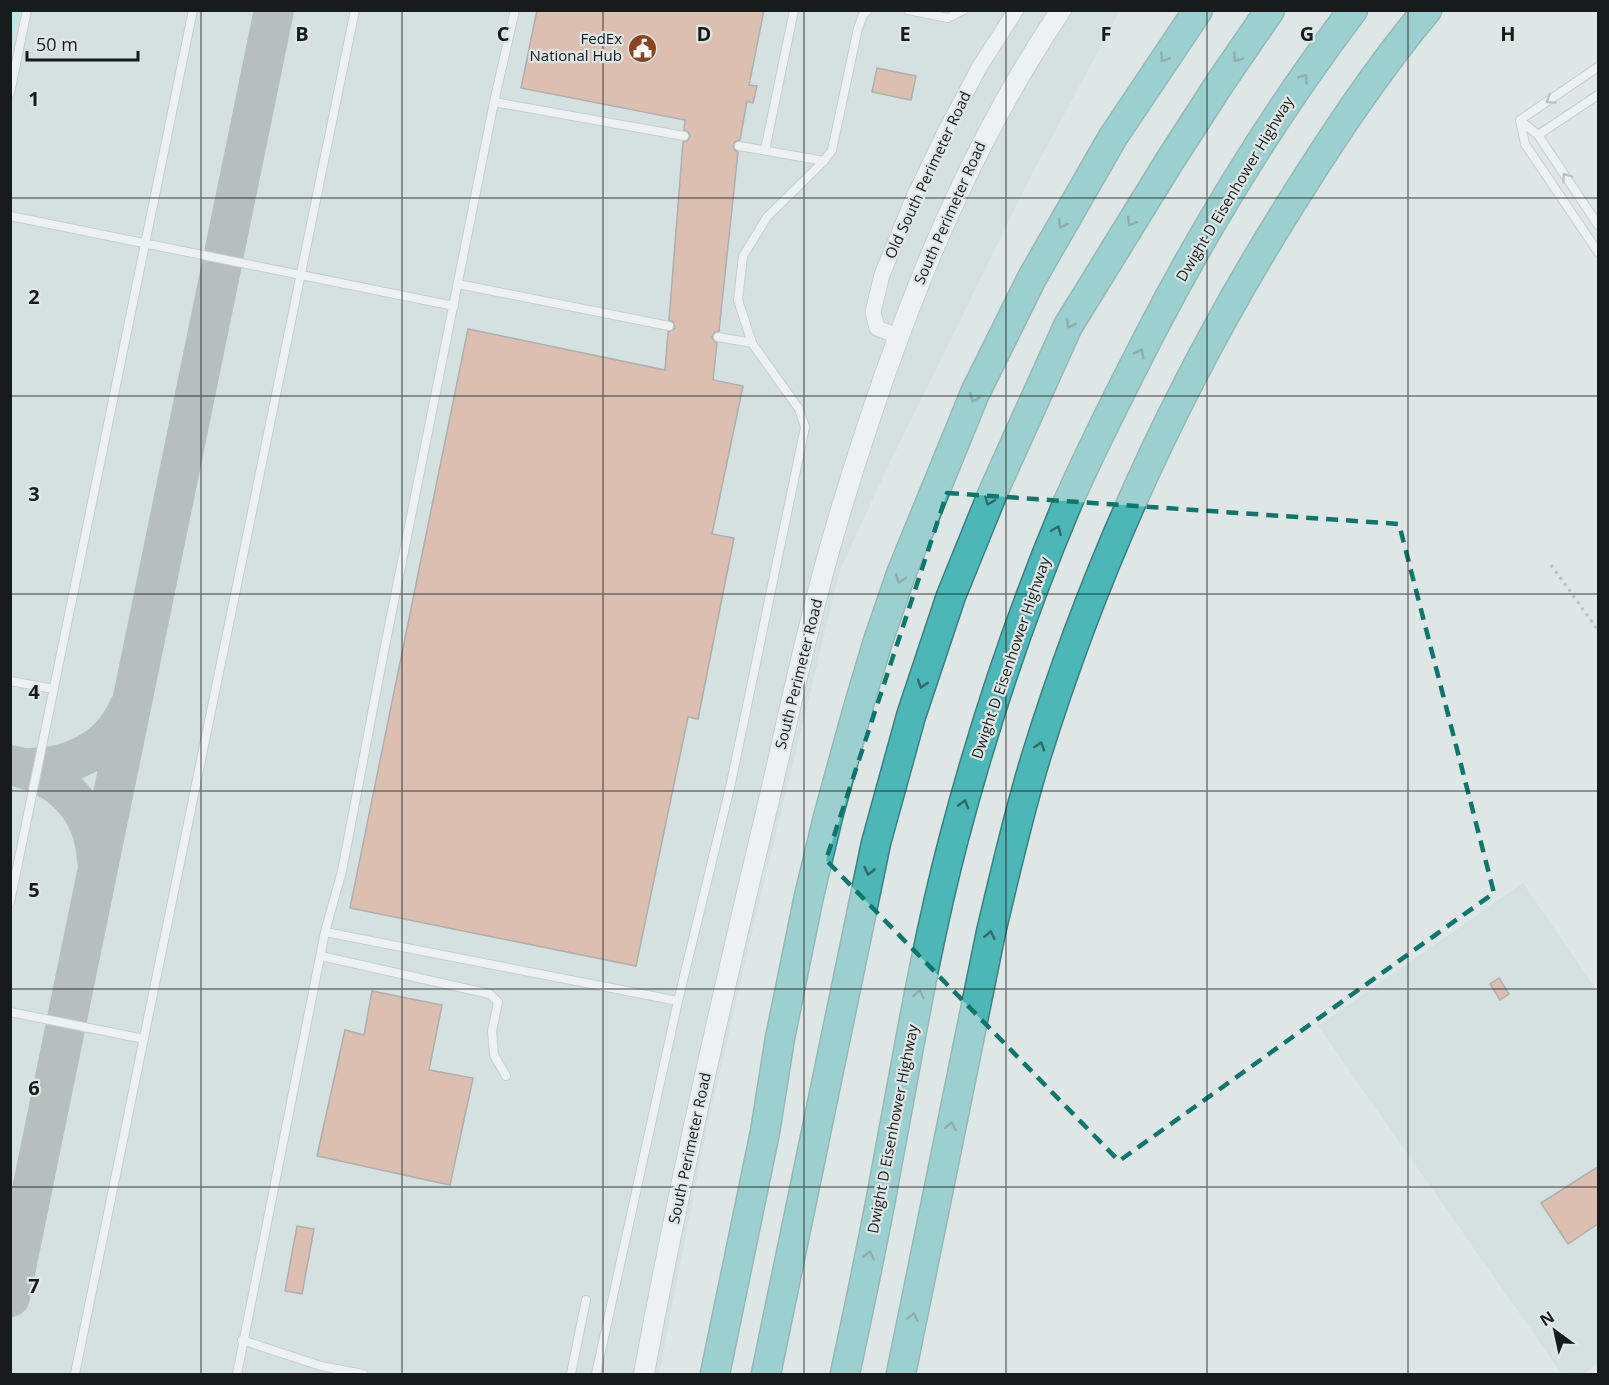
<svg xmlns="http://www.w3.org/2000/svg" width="1609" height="1385" viewBox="0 0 1609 1385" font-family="'Open Sans',sans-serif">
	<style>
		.built { fill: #c9dada }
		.grass { fill: url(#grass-tufts) }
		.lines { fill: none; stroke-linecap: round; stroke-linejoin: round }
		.taxiway { stroke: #888e8e; stroke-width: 40 }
		.building { fill: #da9072; stroke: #736d6b; stroke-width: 1.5 }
		.service-casing { stroke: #abb2b2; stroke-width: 10 }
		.minor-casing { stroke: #abb2b2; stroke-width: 17 }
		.tertiary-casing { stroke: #abb2b2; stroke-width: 22 }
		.motorway-casing { stroke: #3a8080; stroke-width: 31 }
		.path { stroke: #909595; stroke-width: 3; stroke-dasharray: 3 4.5; stroke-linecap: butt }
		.service { stroke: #fff; stroke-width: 8 }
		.minor { stroke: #fff; stroke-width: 15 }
		.tertiary { stroke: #fff; stroke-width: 20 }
		.motorway { stroke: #4db6b7; stroke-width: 28 }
		.oneway { stroke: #326869 }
		.oneway2 { stroke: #979898 }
		.marked { fill: none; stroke: #0f766e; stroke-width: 4.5; stroke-dasharray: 12 8; stroke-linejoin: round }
		.grid { fill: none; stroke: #181b1b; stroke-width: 1.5; stroke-opacity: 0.55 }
		.labels { text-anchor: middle; stroke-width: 4.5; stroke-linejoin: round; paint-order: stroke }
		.poi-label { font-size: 15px; fill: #181b1b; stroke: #dfe6e6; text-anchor: end }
		.street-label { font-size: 15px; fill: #181b1b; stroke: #dfe6e6 }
		.grid-label { font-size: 20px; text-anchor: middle; font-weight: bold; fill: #181b1b; stroke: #dfe6e6; stroke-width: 4.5; stroke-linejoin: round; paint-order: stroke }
	</style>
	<defs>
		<pattern id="grass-tufts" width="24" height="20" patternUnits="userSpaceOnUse" patternTransform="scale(1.5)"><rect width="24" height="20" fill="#8be9ea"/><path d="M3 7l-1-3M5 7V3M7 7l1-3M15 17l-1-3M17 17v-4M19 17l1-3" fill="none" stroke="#77c7c8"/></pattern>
	</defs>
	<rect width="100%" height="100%" fill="#dfe6e6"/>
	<!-- built -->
	<path class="built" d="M10,11H1120L1033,172L881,481L840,570L750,940L702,1151L659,1374H11Z
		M1523,883L1598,992V1363L1583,1374H1562L1318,1026Z"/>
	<!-- grass -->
	<path class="grass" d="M11,10L19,11L11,50L10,11Z"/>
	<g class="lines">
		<!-- taxiway -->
		<path class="taxiway" d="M10,765C61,775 94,808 97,860
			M26,768C68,769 111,750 128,709
			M10,1297L274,10"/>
	</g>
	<!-- building -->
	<path class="building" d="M537,10H764L749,85L757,86L753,103L747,101L740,140L735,142L733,146L735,150L738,152L719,331L714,333L712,337L714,341L717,343L713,380L743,386L712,534L734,538L698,719L688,717L636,966L350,908L468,329L665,370L668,332L675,328L673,322L669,320L683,142L688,140L690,136L688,132L684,130L685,120L521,88Z
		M877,68L916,76L911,100L872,92Z
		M1499,978L1509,994L1500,1000L1490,984Z
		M372,991L442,1005L429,1070L473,1078L450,1185L317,1156L345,1030L364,1035Z
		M1599,1166V1223L1568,1244L1541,1203Z
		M297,1226L314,1229L302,1294L285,1291Z"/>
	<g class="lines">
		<defs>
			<path id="service" d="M908,10L948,18L964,10
				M1598,67L1520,120L1525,144L1598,252
				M10,93L27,10
				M494,102L684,136
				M1520,120L1538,135L1598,225
				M1538,135L1598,95
				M739,146L824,161L832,150L858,28L863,15L868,10
				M765,150L794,10
				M10,216L454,306
				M458,284L669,326
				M718,337L752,343
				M10,681L54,689
				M10,902L193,10
				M325,932L678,1001
				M321,956L490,994L498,1002L492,1031L494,1055L506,1076
				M10,1012L144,1039
				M242,1340L321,1366L363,1374
				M75,1374L355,10
				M237,1374L325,932L342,871L384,651L494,102L515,10
				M571,1374L586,1300
				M596,1374L678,1001L731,783L805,427L799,409L752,343L738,300L743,256L767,217L824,161"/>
			<path id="minor" d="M898,336L877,328L873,312L882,275L913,199L946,130L980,66L1016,10"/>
			<path id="tertiary" d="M644,1374C679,1183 723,993 768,804C782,745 794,687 809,628C829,544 855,461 883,380C929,249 983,126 1061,10"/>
			<path id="motorway" d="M715,1374L765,1132L780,1038L809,896L828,817L858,708L878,641L901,574L975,393L1032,278L1113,137L1198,10
				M766,1374L876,843L911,716L951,596L994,490L1068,326L1169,162L1220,83L1270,10
				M845,1374C859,1307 874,1239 886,1171C907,1060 925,948 954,838C984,724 1022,611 1068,502C1093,445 1121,391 1149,336C1208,222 1275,113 1353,10
				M901,1374L991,932C1005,874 1018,815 1036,757C1096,563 1182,377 1290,205C1332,138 1376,71 1427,10"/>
		</defs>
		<!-- service casing -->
		<use href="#service" class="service-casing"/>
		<!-- minor casing -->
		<use href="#minor" class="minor-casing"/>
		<!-- tertiary casing -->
		<use href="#tertiary" class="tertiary-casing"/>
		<!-- motorway casing -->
		<use href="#motorway" class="motorway-casing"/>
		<!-- path -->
		<path class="path" d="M1551,565L1598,630"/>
		<!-- service -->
		<use href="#service" class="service"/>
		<!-- minor -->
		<use href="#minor" class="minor"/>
		<!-- tertiary -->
		<use href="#tertiary" class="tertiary"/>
		<!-- motorway -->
		<use href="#motorway" class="motorway"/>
	</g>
	<!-- one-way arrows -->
	<defs><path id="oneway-chevron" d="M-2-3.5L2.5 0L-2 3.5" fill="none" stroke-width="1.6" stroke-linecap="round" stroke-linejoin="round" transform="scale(1.5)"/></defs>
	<g class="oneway">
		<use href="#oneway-chevron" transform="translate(1164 58) rotate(124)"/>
		<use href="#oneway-chevron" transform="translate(1237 58) rotate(125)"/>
		<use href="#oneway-chevron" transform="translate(1304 78) rotate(-54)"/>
		<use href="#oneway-chevron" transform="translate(1131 222) rotate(122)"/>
		<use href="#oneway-chevron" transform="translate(1062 224) rotate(119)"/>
		<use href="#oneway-chevron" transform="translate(1070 324) rotate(119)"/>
		<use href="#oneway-chevron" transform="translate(1140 353) rotate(-63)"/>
		<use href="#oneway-chevron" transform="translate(974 398) rotate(113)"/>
		<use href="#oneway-chevron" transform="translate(989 501) rotate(112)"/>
		<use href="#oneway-chevron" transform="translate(1057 530) rotate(-67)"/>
		<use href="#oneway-chevron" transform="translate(900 579) rotate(110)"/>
		<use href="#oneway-chevron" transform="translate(922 684) rotate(108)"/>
		<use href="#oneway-chevron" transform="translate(1040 746) rotate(-72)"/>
		<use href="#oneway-chevron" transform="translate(964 804) rotate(-74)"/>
		<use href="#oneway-chevron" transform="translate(869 871) rotate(103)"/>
		<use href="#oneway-chevron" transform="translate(990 935) rotate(-78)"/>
		<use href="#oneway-chevron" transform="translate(919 994) rotate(-79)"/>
		<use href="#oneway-chevron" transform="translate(951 1126) rotate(-79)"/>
		<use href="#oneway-chevron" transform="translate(869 1255) rotate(-79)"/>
		<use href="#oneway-chevron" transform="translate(913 1317) rotate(-78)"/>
	</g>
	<g class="oneway2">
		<use href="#oneway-chevron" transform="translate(1550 100) rotate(146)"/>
		<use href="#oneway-chevron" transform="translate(1566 177) rotate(-124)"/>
	</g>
	<!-- marked area -->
	<path d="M0 0H1609V1385H0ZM947,493L1399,524L1494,893L1119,1161L826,860Z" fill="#dfe6e6" fill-opacity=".55" fill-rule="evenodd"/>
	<path class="marked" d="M947,493L1399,524L1494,893L1119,1161L826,860Z"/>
	<!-- grid -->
	<path class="grid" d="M201,10V1374M402,10V1374M603,10V1374M804,10V1374M1006,10V1374M1207,10V1374M1408,10V1374M10,198H1598M10,396H1598M10,594H1598M10,791H1598M10,989H1598M10,1187H1598"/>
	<!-- icons -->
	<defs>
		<symbol id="civic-disc" viewBox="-11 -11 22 22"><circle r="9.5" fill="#8b4322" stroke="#dfe6e6"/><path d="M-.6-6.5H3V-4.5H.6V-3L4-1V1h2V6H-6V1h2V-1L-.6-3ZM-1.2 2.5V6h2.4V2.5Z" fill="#fff"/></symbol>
	</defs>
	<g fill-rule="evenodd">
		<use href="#civic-disc" x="626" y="32" width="33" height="33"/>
	</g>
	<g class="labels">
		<!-- poi labels -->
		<g class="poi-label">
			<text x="622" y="44">FedEx<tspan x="622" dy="17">National Hub</tspan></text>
		</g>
		<!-- street labels -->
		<g class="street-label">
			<text transform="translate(928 175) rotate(-65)" y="5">Old South Perimeter Road</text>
			<text transform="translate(1235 189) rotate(-59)" y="5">Dwight D Eisenhower Highway</text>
			<text transform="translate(950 213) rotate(-66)" y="5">South Perimeter Road</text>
			<text transform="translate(1011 658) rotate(-71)" y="5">Dwight D Eisenhower Highway</text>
			<text transform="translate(799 674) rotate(-76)" y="5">South Perimeter Road</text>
			<text transform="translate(893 1129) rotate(-79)" y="5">Dwight D Eisenhower Highway</text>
			<text transform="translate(690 1148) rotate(-78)" y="5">South Perimeter Road</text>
		</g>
	</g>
	<g class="grid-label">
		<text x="302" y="41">B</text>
		<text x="503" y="41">C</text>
		<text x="704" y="41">D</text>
		<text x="905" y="41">E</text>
		<text x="1106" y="41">F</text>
		<text x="1307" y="41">G</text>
		<text x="1508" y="41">H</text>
		<text x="34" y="106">1</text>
		<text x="34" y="304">2</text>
		<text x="34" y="501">3</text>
		<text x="34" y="699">4</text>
		<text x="34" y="897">5</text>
		<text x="34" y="1095">6</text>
		<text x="34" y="1293">7</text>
	</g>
	<!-- border -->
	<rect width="1609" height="1385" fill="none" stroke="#181b1b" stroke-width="24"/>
	<!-- north arrow -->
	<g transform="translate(1555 1331) rotate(327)" stroke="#dfe6e6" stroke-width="4.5" paint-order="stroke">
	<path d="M0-4.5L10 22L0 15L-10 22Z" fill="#181b1b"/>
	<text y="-9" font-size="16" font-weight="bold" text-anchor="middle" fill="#181b1b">N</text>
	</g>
	<!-- scale -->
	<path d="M27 51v9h111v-9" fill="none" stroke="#181b1b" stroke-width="3"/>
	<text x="36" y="51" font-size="18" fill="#181b1b" stroke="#dfe6e6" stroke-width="4.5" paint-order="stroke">50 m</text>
</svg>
